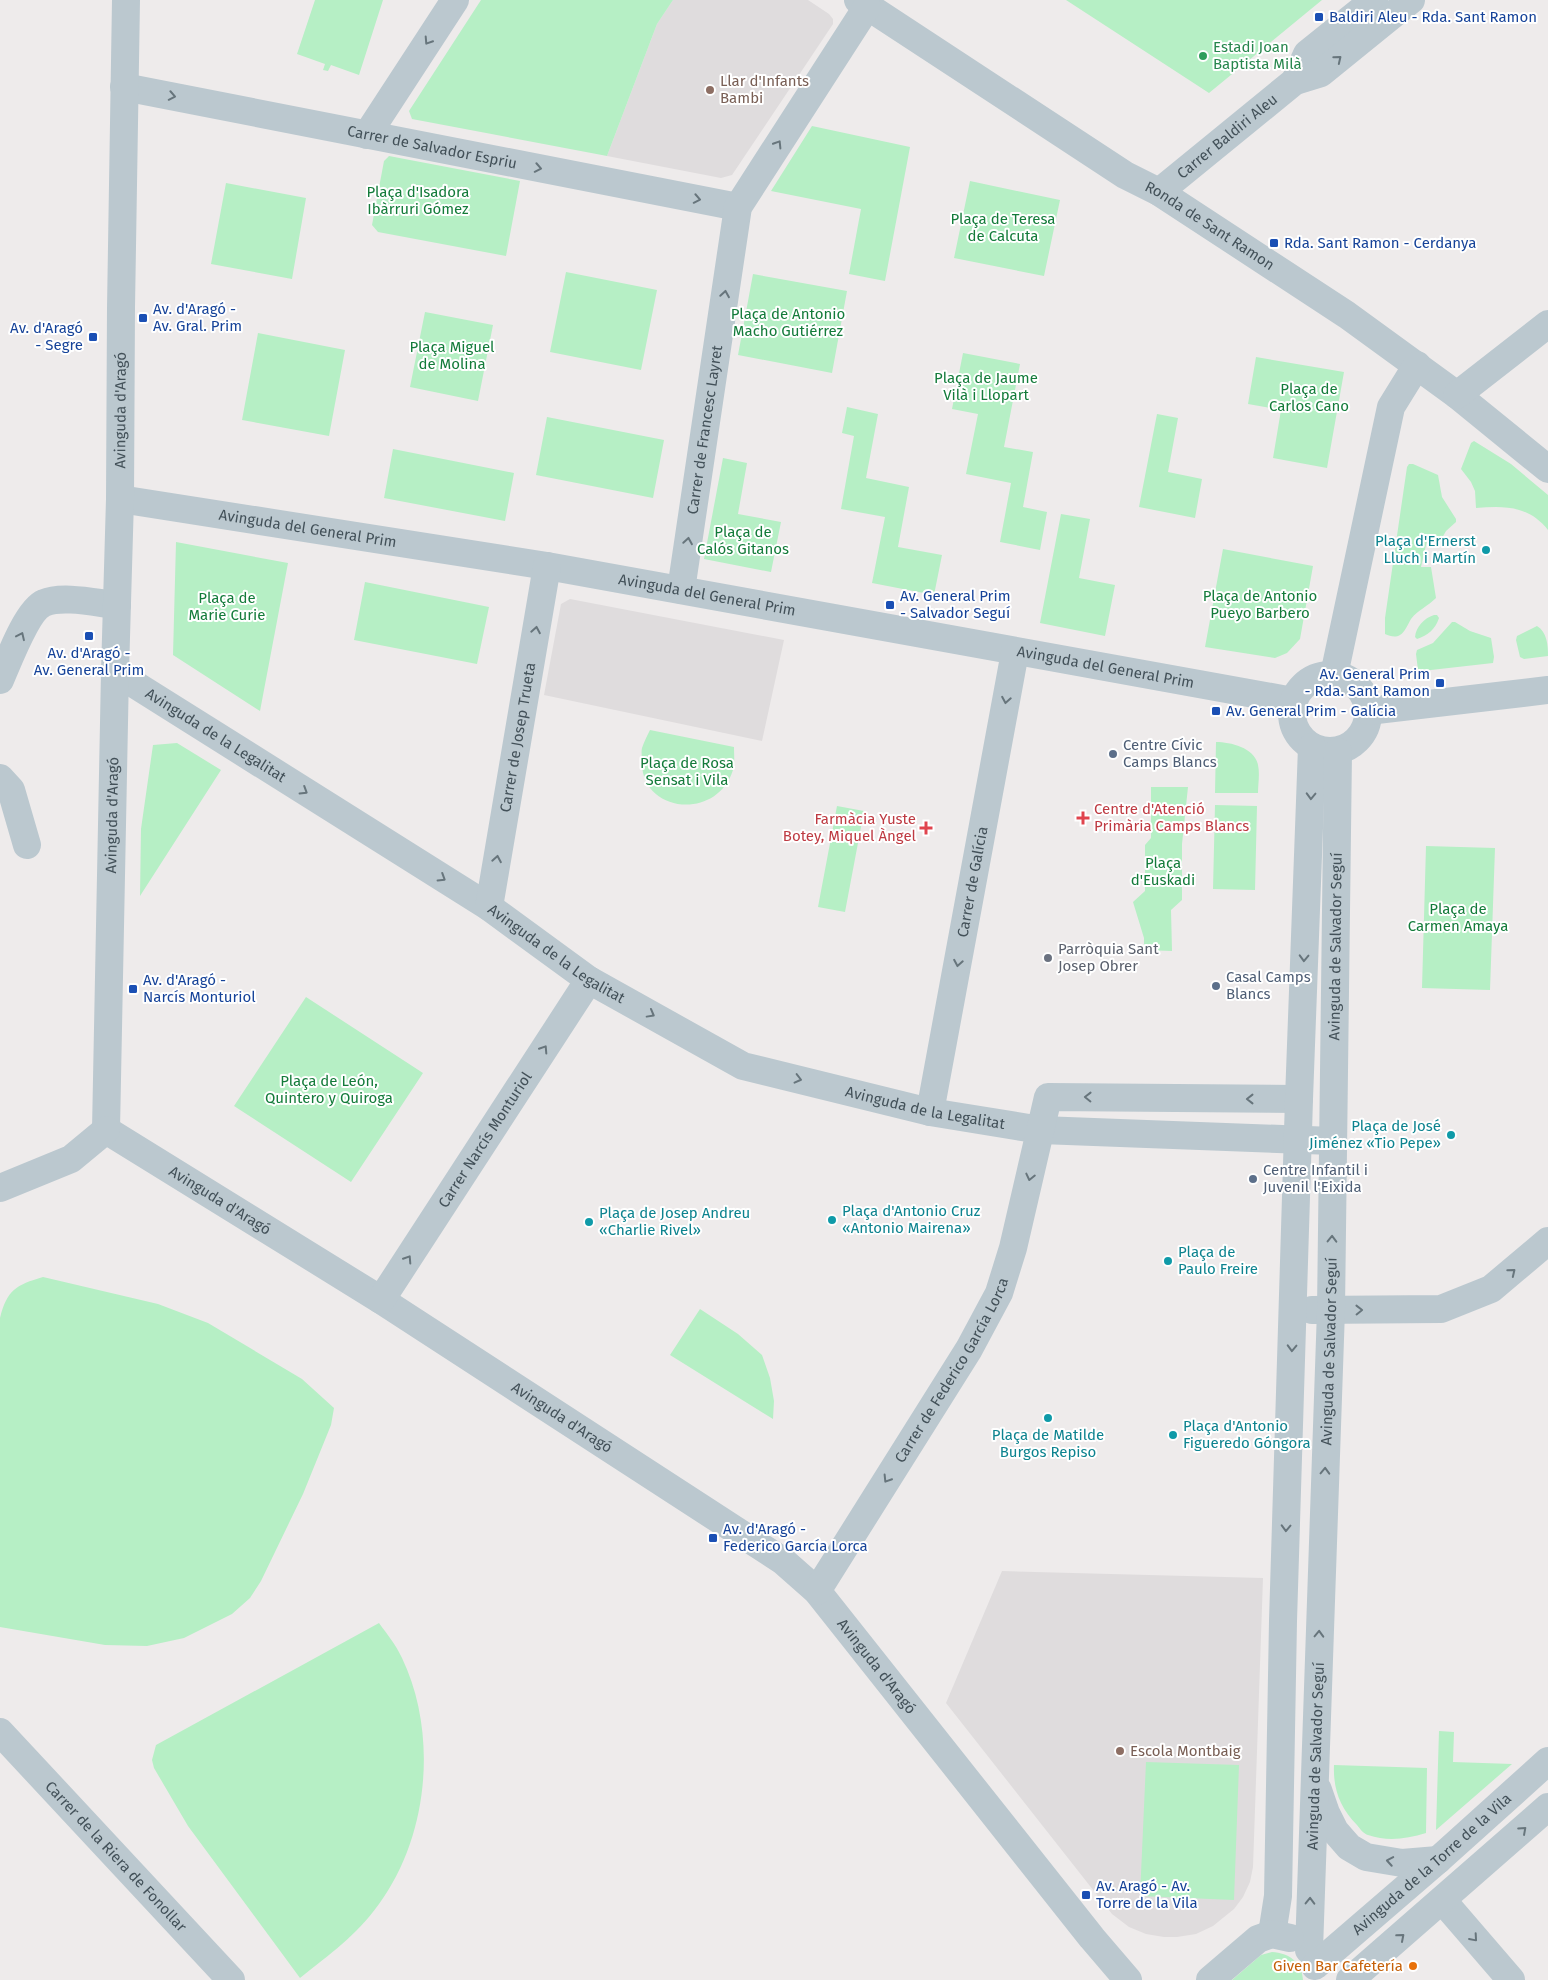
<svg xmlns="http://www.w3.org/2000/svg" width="1548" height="1980" viewBox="0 0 1548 1980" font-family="'Fira Sans',sans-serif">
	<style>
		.education { fill: #dfdcdd }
		.green { fill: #b6efc5 }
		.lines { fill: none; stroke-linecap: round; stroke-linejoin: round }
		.minor { stroke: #bbc8cf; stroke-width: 28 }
		.oneway { stroke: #67757c }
		.transit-dot { fill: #1a4fb4; stroke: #fff; stroke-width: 2 }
		.leisure-dot { fill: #2e9e5b; stroke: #fff; stroke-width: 2 }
		.education-dot { fill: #8d6e63; stroke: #fff; stroke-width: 2 }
		.culture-dot { fill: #0f9aa8; stroke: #fff; stroke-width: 2 }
		.service-dot { fill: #5c6f8a; stroke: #fff; stroke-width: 2 }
		.health-dot { fill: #e0444e; stroke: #fff; stroke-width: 2 }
		.worship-dot { fill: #6b7280; stroke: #fff; stroke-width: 2 }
		.food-dot { fill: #e8710a; stroke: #fff; stroke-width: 2 }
		.labels { text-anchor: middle; stroke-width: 4; stroke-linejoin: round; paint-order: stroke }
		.transit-label { font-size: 15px; fill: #164399; stroke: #fff; text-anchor: start }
		.leisure-label { font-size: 15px; fill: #27864d; stroke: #fff; text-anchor: start }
		.education-label { font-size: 15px; fill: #785e54; stroke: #fff; text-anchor: start }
		.street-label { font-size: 15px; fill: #435159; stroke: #fff }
		.park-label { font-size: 15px; fill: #137b3a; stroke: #fff }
		.culture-label { font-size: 15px; fill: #0d838f; stroke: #fff; text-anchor: start }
		.service-label { font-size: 15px; fill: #4e5e75; stroke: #fff; text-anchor: start }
		.health-label { font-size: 15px; fill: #be3a42; stroke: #fff; text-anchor: start }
		.worship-label { font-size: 15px; fill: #5b616d; stroke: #fff; text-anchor: start }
		.food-label { font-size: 15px; fill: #c56008; stroke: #fff; text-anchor: end }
	</style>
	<rect width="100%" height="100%" fill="#eeebeb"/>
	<!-- education -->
	<path class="education" d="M673,0H808L829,14L833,19V24L732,175L721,178L607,156L657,24Z
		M570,599L784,640L762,741L544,695L561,604Z
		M1002,1571L1263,1578L1253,1867L1250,1882L1243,1897L1234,1909L1213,1926L1196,1934L1177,1937H1164L1146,1934L1129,1927L1112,1914L946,1703Z"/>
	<!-- green -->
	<path class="green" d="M315,0H383L359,75L331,65L328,71L323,70L325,64L297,54Z
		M481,0H673L657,24L607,156L412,119L409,111Z
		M1066,0H1322L1209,93Z
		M812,126L910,147L885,281L849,274L861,209L771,191Z
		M389,156L520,181L506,256L378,232L372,225L384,161Z
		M970,181L1060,200L1044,276L954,258Z
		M226,183L306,198L292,279L211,264Z
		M566,272L657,290L641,370L550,352Z
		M753,274L847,291L832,373L738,355Z
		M425,312L493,325L478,401L410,387Z
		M258,333L345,350L329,436L242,420Z
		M963,353L1020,364L1004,447L1033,452L1023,507L1047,512L1040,550L1000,542L1011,483L966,474L978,414L952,409Z
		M1256,357L1344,372L1327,468L1273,458L1281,410L1248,404Z
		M847,407L878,414L866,478L909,487L898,547L942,555L934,595L872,583L885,517L841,509L854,436L842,433Z
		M1157,414L1178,418L1168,472L1202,479L1195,518L1139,507Z
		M547,417L664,440L653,498L536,475Z
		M1474,441L1511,464L1548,495V530C1528,505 1504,506 1476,508L1475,491L1471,482L1461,469L1471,443Z
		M393,449L514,473L505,521L384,498Z
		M723,458L747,463L738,514L781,522L771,572L704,559Z
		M1409,464H1413L1438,475L1442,497L1456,519V522L1446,531L1438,545L1427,541L1421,567H1431L1436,598C1428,606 1418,610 1411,619C1408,624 1405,632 1400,635C1395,638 1390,636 1385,634V618L1407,467Z
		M1061,514L1090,519L1079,578L1115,585L1105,636L1040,623Z
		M176,542L288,563L260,711L173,655Z
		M1223,549L1313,566L1300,639L1287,653L1275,658L1205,647Z
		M365,582L489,607L477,664L354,640Z
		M1434,615H1437L1439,618C1435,630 1428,635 1417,639L1415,637C1416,627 1424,618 1434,615Z
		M1452,622H1455L1470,631L1491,638L1494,657L1493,663L1422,671L1418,670L1416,654L1417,650L1433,643Z
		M1537,626C1547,632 1548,645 1548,656L1524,659L1520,657L1516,640L1517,636Z
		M650,730L734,747C734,754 735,764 733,770C717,821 642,813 642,763C642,758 641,752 642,748C644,742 647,736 650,730Z
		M1216,742C1231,742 1255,748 1258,765C1260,774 1258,784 1258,793H1215Z
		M177,743L221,770L140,896L141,829L153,745Z
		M1151,787H1188L1182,844V900L1171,910L1172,951L1144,950V938L1133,902L1145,891V845L1151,838Z
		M1215,805L1257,806L1255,890L1213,889Z
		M837,806L864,811L845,912L818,907Z
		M1426,846L1495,848L1490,990L1422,988Z
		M306,997L423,1073L351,1182L234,1106Z
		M43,1277L158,1304L208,1323L302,1379L334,1408L331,1425L303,1494L261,1581L250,1598L232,1614L184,1638L147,1646L105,1645L0,1627V1318C7,1290 16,1285 43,1277Z
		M700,1309L738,1334L762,1355L770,1378L774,1401L773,1419L670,1355Z
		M379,1623C387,1634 396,1645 402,1658C438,1733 429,1836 379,1904C355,1937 331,1953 300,1978L188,1826L154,1768L152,1760L156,1745Z
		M1439,1731L1454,1732L1453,1762L1512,1764L1436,1830Z
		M1146,1762L1239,1765L1234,1900L1140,1896Z
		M1334,1765L1427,1768L1426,1833C1406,1839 1388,1842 1368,1835C1364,1834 1360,1829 1357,1825C1340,1808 1333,1789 1334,1765Z
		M1272,1952C1289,1953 1302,1962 1303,1980H1232L1261,1955Z"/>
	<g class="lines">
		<!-- minor -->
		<g class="minor">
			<path id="s1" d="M858,0L1125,175L1159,192L1347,315L1457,395L1548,469"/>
			<path d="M1295,81L1307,54L1374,0"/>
			<path id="s2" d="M124,87L738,207"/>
			<path d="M367,135L455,0"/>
			<path id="s3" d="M1159,192L1295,81L1321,73L1411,0"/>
			<path d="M1457,395L1548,324"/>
			<path id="s4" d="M120,499L547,566L1293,701"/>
			<path id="s5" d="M681,590L738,207L867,7"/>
			<path id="s6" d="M115,672L489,907L589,980L743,1066L930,1112L1041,1130L1333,1141"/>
			<circle cx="1330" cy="713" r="38"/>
			<path d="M1334,675L1391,407L1417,365"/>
			<path d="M0,680C8,662 27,610 44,603C62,595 97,603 117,605"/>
			<path d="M1368,711L1548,690"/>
			<path d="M0,778L11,790L27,845"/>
			<path id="s7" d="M489,907L547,566"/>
			<path id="s8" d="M930,1112L1015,652"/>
			<path id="s9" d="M106,1130L381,1300L783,1561L817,1591L1092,1938L1128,1980"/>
			<path id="s10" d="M106,1130L115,672L120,499L121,308L126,0"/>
			<path d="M0,1188L71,1159L106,1130"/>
			<path id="s11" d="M381,1300L589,980"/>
			<path d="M1312,1310L1441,1309L1491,1289L1548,1241"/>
			<path id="s12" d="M817,1591L969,1349L999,1293L1013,1248L1048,1097L1299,1099"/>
			<path id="s13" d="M0,1732L231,1980"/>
			<path d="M1318,1790L1326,1813L1335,1831L1349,1847L1366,1857L1402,1863L1438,1860"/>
			<path d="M1443,1901L1511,1980"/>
			<path d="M1272,1934L1278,1896L1283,1621L1299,1099L1312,747"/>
			<path id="s14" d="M1309,1950L1331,1310L1338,752"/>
			<path id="s15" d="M1315,1966L1438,1860L1548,1761"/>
			<path d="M1210,1980L1258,1939L1272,1934L1290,1938"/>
			<path d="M1350,1980L1548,1807"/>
		</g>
	</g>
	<!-- one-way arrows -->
	<defs><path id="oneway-chevron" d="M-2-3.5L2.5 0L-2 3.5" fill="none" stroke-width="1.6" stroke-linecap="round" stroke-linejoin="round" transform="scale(1.25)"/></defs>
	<g class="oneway">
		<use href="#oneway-chevron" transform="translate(428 41) rotate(123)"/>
		<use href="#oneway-chevron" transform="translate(1338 59) rotate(-39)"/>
		<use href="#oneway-chevron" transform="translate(172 96) rotate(11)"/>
		<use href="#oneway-chevron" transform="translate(778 144) rotate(-58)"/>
		<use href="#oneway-chevron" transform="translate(538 168) rotate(11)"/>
		<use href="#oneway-chevron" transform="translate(697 199) rotate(11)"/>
		<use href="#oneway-chevron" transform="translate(725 294) rotate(-81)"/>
		<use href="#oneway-chevron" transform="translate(688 541) rotate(-81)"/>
		<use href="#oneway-chevron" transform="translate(536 630) rotate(-80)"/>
		<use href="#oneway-chevron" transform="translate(21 636) rotate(-65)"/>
		<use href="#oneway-chevron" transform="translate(1006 700) rotate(100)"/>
		<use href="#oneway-chevron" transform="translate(304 791) rotate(32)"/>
		<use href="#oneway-chevron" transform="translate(1311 796) rotate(92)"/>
		<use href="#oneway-chevron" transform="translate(497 859) rotate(-80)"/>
		<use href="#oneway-chevron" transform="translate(442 878) rotate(32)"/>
		<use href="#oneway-chevron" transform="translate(1304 958) rotate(92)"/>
		<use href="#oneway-chevron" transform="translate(958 963) rotate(100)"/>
		<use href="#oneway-chevron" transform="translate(651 1014) rotate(29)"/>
		<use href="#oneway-chevron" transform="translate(544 1049) rotate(-57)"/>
		<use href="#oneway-chevron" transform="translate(798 1079) rotate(14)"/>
		<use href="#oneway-chevron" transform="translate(1088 1097) rotate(-179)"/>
		<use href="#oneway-chevron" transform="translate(1250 1099) rotate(-180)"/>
		<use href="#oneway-chevron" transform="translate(1030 1177) rotate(103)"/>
		<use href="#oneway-chevron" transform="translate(1332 1239) rotate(-89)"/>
		<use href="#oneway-chevron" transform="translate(408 1259) rotate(-57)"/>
		<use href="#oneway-chevron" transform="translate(1512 1272) rotate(-39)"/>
		<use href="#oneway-chevron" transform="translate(1359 1310) rotate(-1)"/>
		<use href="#oneway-chevron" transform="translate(1292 1348) rotate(92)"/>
		<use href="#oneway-chevron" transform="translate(1325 1471) rotate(-88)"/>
		<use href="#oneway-chevron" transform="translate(887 1479) rotate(122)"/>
		<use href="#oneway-chevron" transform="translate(1286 1528) rotate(92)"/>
		<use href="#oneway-chevron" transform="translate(1319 1634) rotate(-88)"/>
		<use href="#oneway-chevron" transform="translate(1523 1830) rotate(-42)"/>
		<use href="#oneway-chevron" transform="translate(1390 1861) rotate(-170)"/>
		<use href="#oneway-chevron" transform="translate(1310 1901) rotate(-89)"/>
		<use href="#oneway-chevron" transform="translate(1401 1937) rotate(-41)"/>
		<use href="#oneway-chevron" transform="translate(1474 1938) rotate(49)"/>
	</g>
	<!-- markers -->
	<g class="transit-dot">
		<rect x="1314" y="12" width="10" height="10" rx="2.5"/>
		<rect x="1269" y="238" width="10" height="10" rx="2.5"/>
		<rect x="138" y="313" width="10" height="10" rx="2.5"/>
		<rect x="88" y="332" width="10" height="10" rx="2.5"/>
		<rect x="885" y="600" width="10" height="10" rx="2.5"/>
		<rect x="84" y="631" width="10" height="10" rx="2.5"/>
		<rect x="1435" y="678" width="10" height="10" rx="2.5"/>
		<rect x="1211" y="706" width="10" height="10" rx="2.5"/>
		<rect x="128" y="984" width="10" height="10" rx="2.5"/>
		<rect x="708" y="1533" width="10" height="10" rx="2.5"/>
		<rect x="1081" y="1890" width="10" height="10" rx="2.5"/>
	</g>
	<circle class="leisure-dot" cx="1203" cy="56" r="5"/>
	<g class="education-dot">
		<circle cx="710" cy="90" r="5"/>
		<circle cx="1120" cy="1751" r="5"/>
	</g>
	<g class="culture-dot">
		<circle cx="1486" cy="550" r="5"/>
		<circle cx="1451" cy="1135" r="5"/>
		<circle cx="832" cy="1220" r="5"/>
		<circle cx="589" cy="1222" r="5"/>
		<circle cx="1168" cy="1261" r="5"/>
		<circle cx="1048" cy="1418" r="5"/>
		<circle cx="1173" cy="1435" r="5"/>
	</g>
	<g class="service-dot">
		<circle cx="1113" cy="754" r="5"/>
		<circle cx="1216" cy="986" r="5"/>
		<circle cx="1253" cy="1179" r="5"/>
	</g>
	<g class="health-dot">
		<path d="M1080.5 810.5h5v5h5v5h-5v5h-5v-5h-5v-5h5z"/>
		<path d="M923.5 820.5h5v5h5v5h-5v5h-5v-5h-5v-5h5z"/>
	</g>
	<circle class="worship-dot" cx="1048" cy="958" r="5"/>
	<circle class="food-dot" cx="1413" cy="1966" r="5"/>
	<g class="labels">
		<!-- transit labels -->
		<g class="transit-label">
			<text x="1329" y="22">Baldiri Aleu - Rda. Sant Ramon</text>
			<text x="1284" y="248">Rda. Sant Ramon - Cerdanya</text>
			<text x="153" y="314">Av. d'Aragó -<tspan x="153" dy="17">Av. Gral. Prim</tspan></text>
			<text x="83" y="333" text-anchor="end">Av. d'Aragó<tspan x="83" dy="17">- Segre</tspan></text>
			<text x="900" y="601">Av. General Prim<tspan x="900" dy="17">- Salvador Seguí</tspan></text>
			<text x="89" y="658" text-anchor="middle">Av. d'Aragó -<tspan x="89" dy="17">Av. General Prim</tspan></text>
			<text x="1430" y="679" text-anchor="end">Av. General Prim<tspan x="1430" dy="17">- Rda. Sant Ramon</tspan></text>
			<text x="1226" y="716">Av. General Prim - Galícia</text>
			<text x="143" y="985">Av. d'Aragó -<tspan x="143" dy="17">Narcís Monturiol</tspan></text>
			<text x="723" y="1534">Av. d'Aragó -<tspan x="723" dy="17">Federico García Lorca</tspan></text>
			<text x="1096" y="1891">Av. Aragó - Av.<tspan x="1096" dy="17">Torre de la Vila</tspan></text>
		</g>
		<!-- leisure labels -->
		<g class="leisure-label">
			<text x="1213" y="52">Estadi Joan<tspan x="1213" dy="17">Baptista Milà</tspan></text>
		</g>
		<!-- education labels -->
		<g class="education-label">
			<text x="720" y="86">Llar d'Infants<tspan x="720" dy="17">Bambi</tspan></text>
			<text x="1130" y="1756">Escola Montbaig</text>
		</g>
		<!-- street labels -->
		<g class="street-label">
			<text dy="5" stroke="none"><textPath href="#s3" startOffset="88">Carrer Baldiri Aleu</textPath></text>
			<text dy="5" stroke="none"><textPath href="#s2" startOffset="314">Carrer de Salvador Espriu</textPath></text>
			<text dy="5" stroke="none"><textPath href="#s1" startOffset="418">Ronda de Sant Ramon</textPath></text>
			<text dy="5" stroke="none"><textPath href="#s10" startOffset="720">Avinguda d'Aragó</textPath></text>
			<text dy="5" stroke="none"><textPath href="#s5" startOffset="162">Carrer de Francesc Layret</textPath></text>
			<text dy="5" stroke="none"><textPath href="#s4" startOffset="190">Avinguda del General Prim</textPath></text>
			<text dy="5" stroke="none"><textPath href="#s4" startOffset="595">Avinguda del General Prim</textPath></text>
			<text dy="5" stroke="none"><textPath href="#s4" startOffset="1000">Avinguda del General Prim</textPath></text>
			<text dy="5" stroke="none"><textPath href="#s6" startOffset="119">Avinguda de la Legalitat</textPath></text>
			<text dy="5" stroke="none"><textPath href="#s7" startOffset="172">Carrer de Josep Trueta</textPath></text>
			<text dy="5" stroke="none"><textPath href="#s10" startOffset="315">Avinguda d'Aragó</textPath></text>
			<text dy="5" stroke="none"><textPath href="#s8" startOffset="234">Carrer de Galícia</textPath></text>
			<text dy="5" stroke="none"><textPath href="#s14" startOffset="1004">Avinguda de Salvador Seguí</textPath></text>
			<text dy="5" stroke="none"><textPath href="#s6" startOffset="524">Avinguda de la Legalitat</textPath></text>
			<text dy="5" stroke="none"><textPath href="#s6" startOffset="929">Avinguda de la Legalitat</textPath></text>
			<text dy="5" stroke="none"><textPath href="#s11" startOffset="191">Carrer Narcís Monturiol</textPath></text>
			<text dy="5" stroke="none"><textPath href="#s9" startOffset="134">Avinguda d'Aragó</textPath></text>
			<text dy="5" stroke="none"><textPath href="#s14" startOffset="599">Avinguda de Salvador Seguí</textPath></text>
			<text dy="5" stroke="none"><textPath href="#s12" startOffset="259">Carrer de Federico García Lorca</textPath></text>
			<text dy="5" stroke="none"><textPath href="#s9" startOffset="539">Avinguda d'Aragó</textPath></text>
			<text dy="5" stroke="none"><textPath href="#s9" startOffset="944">Avinguda d'Aragó</textPath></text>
			<text dy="5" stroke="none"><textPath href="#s14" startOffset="194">Avinguda de Salvador Seguí</textPath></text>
			<text dy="5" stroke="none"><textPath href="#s13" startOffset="170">Carrer de la Riera de Fonollar</textPath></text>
			<text dy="5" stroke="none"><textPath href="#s15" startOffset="155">Avinguda de la Torre de la Vila</textPath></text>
		</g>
		<!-- park labels -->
		<g class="park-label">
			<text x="418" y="197">Plaça d'Isadora<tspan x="418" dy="17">Ibàrruri Gómez</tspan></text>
			<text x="1003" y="224">Plaça de Teresa<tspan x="1003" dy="17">de Calcuta</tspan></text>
			<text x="788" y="319">Plaça de Antonio<tspan x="788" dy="17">Macho Gutiérrez</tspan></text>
			<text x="452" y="352">Plaça Miguel<tspan x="452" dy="17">de Molina</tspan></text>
			<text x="986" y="383">Plaça de Jaume<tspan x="986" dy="17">Vilà i Llopart</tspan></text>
			<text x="1309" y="394">Plaça de<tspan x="1309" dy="17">Carlos Cano</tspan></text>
			<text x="743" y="537">Plaça de<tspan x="743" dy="17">Calós Gitanos</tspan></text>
			<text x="1260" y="601">Plaça de Antonio<tspan x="1260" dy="17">Pueyo Barbero</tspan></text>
			<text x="227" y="603">Plaça de<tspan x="227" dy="17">Marie Curie</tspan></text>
			<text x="687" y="768">Plaça de Rosa<tspan x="687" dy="17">Sensat i Vila</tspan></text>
			<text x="1163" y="868">Plaça<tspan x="1163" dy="17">d'Euskadi</tspan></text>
			<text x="1458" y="914">Plaça de<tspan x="1458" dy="17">Carmen Amaya</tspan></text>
			<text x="329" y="1086">Plaça de León,<tspan x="329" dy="17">Quintero y Quiroga</tspan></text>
		</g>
		<!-- culture labels -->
		<g class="culture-label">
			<text x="1476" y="546" text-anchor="end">Plaça d'Ernerst<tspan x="1476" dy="17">Lluch i Martín</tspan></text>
			<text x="1441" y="1131" text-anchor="end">Plaça de José<tspan x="1441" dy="17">Jiménez «Tio Pepe»</tspan></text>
			<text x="842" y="1216">Plaça d'Antonio Cruz<tspan x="842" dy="17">«Antonio Mairena»</tspan></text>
			<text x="599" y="1218">Plaça de Josep Andreu<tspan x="599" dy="17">«Charlie Rivel»</tspan></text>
			<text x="1178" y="1257">Plaça de<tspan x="1178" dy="17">Paulo Freire</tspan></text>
			<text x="1183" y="1431">Plaça d'Antonio<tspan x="1183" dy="17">Figueredo Góngora</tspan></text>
			<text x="1048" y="1440" text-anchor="middle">Plaça de Matilde<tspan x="1048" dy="17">Burgos Repiso</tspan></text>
		</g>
		<!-- service labels -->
		<g class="service-label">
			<text x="1123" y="750">Centre Cívic<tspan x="1123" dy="17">Camps Blancs</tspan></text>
			<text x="1226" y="982">Casal Camps<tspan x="1226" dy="17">Blancs</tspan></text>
			<text x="1263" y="1175">Centre Infantil i<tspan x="1263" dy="17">Juvenil l'Eixida</tspan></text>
		</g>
		<!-- health labels -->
		<g class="health-label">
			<text x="1094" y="814">Centre d'Atenció<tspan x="1094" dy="17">Primària Camps Blancs</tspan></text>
			<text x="916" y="824" text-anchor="end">Farmàcia Yuste<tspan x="916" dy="17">Botey, Miquel Àngel</tspan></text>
		</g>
		<!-- worship labels -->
		<g class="worship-label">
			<text x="1058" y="954">Parròquia Sant<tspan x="1058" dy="17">Josep Obrer</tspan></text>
		</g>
		<!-- food labels -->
		<g class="food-label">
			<text x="1403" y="1971">Given Bar Cafetería</text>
		</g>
	</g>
</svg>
